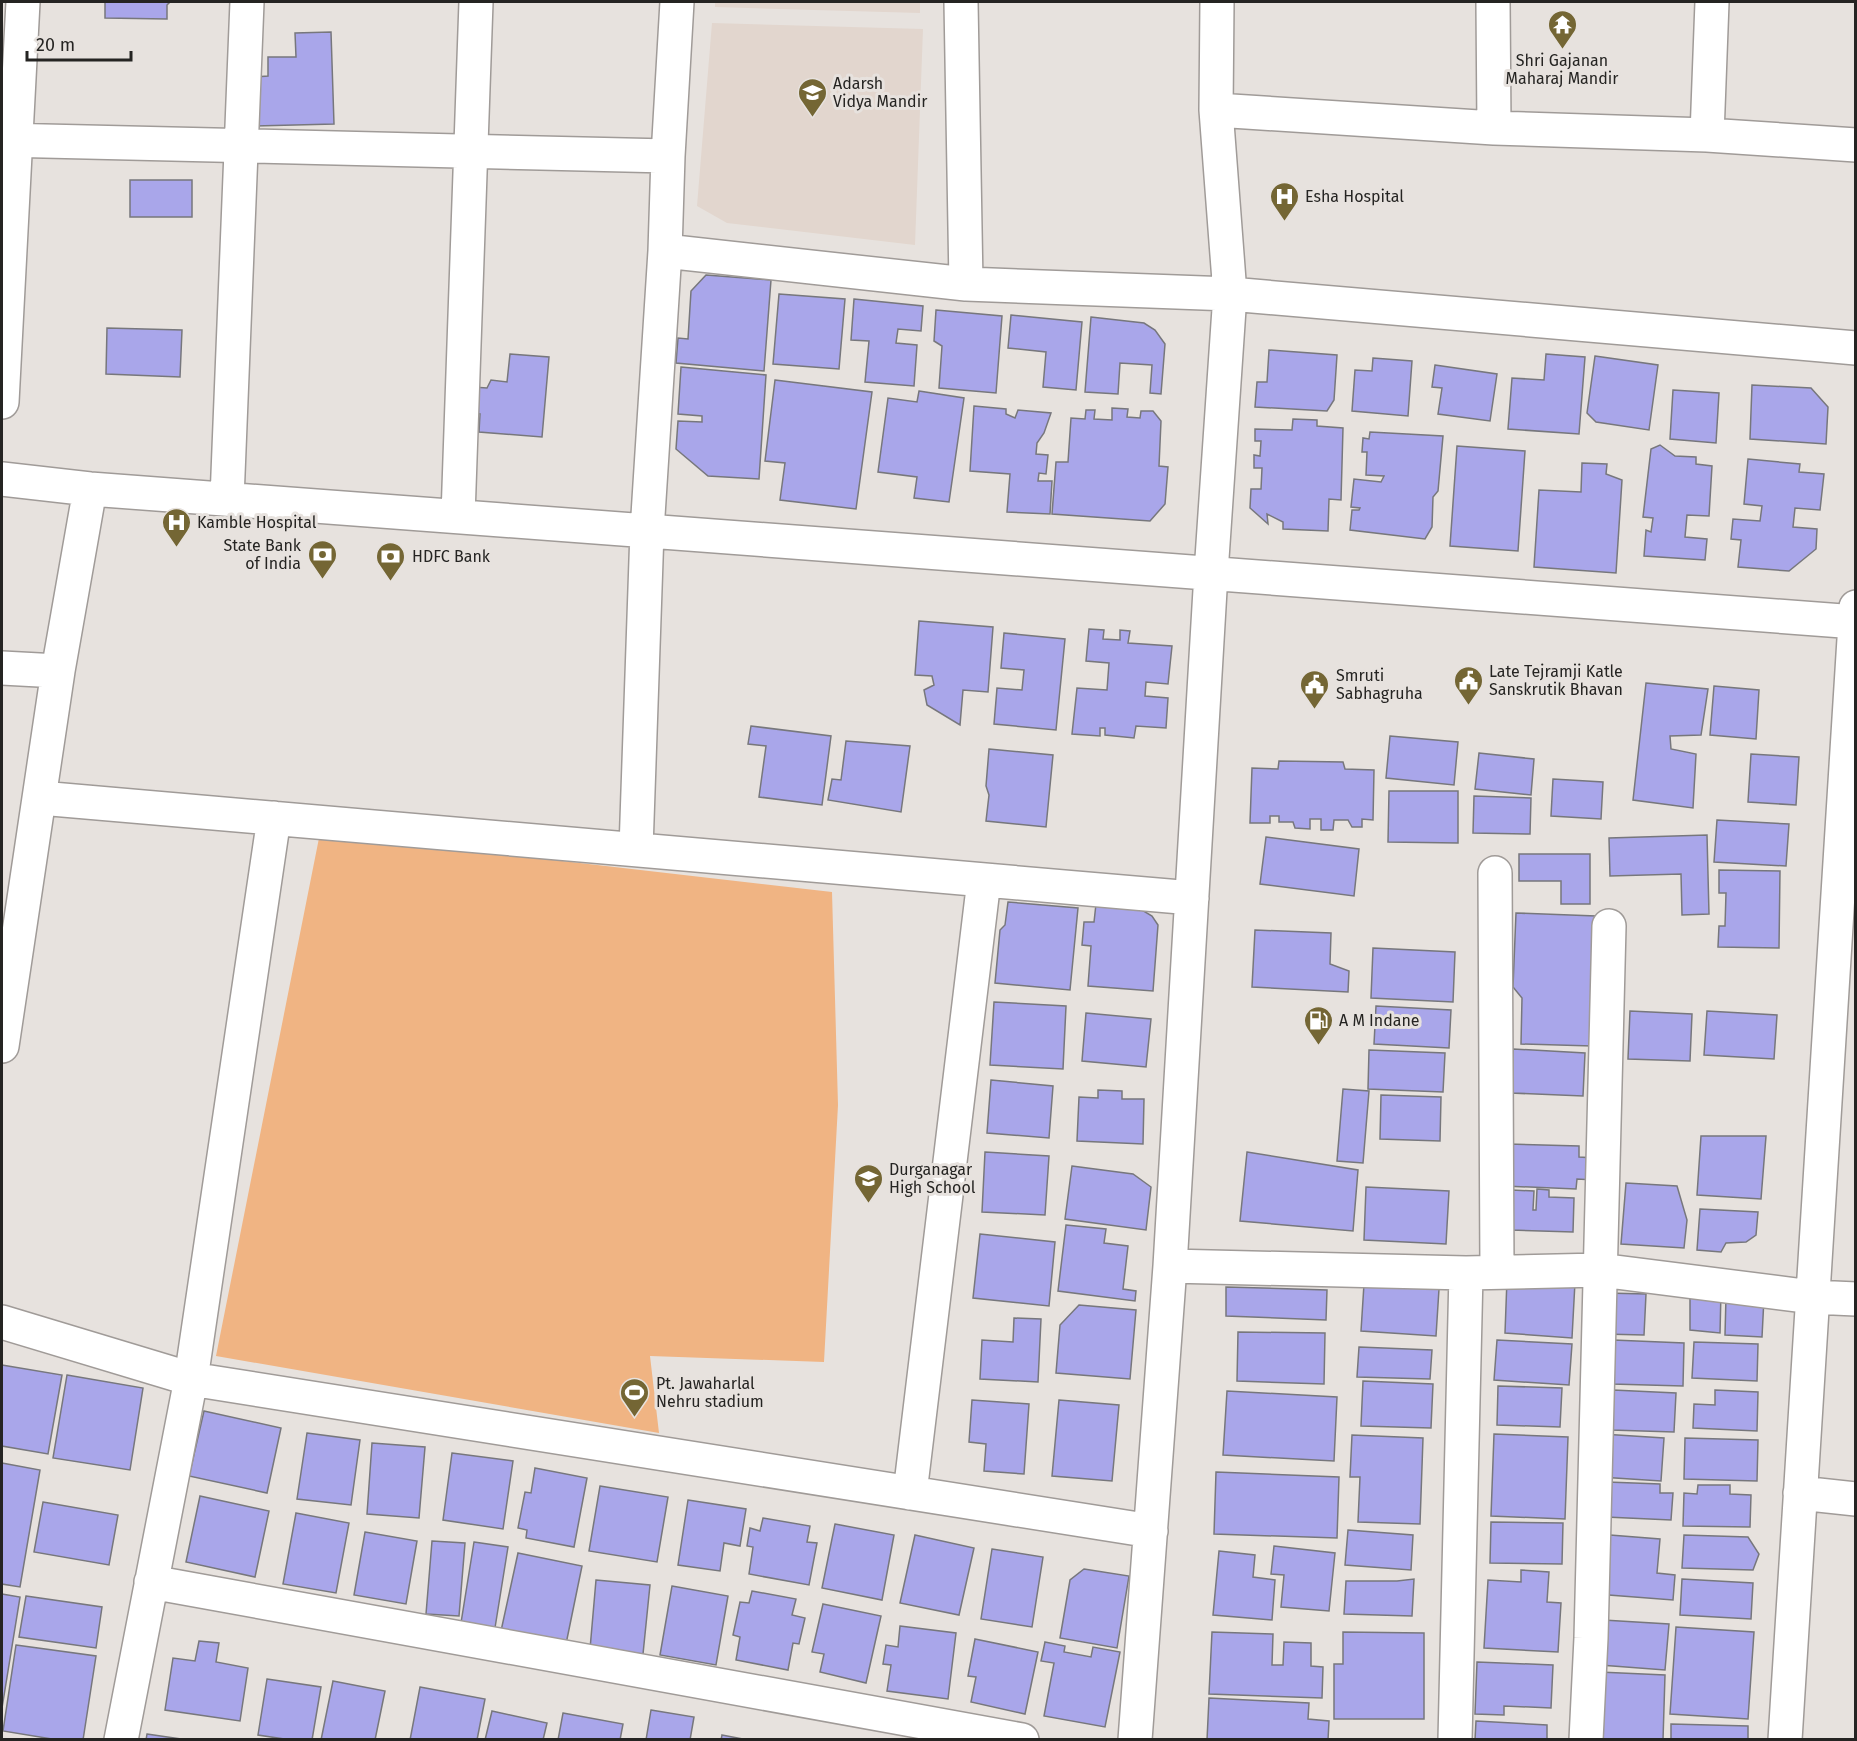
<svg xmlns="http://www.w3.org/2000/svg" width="1857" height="1741" viewBox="0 0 1857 1741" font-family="'Fira Sans',sans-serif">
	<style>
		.built { fill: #e2d6ce }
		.green { fill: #f0b483 }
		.building { fill: #a9a6ea; stroke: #77777c; stroke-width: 1.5 }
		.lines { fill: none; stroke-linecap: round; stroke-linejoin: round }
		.minor-casing { stroke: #a09b98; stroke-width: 36 }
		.minor { stroke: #fff; stroke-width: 33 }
		.labels { text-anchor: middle; stroke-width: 6; stroke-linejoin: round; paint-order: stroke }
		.poi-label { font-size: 16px; fill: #252422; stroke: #e7e2de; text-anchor: start }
	</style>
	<rect width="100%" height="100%" fill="#e7e2de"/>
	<!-- built -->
	<path class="built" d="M715,2H920V13L715,7Z
		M712,23L923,29L915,245L727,223L697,206Z"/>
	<!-- green -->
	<path class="green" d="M320,833L832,892L838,1105L824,1362L650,1356L659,1433L216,1356Z"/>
	<!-- building -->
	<path class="building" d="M105,2H170L167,5V19L105,18Z
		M331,32L334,124L255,126L254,77L268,76V57H296L295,33Z
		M130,180H192V217H130Z
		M706,275L771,280L764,371L676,363L678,338L688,339L691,291Z
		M779,294L845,299L839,369L773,364Z
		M854,299L923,306L921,331L898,329L896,343L917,345L914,386L865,382L869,341L851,340Z
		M936,310L1002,316L996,393L939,388L942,346L934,341Z
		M1011,315L1082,322L1076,390L1043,387L1046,352L1008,348Z
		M1091,317L1144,323L1155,330L1165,344L1161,394L1150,393L1152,365L1120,363L1118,394L1085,392Z
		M107,328L182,330L180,377L106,374Z
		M1269,350L1337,355L1334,400L1327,411L1255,407L1257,382H1267Z
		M510,354L549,357L542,437L479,432L480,414L471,413L473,387L487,388L491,380L507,382Z
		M1546,354L1585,357L1579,434L1508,429L1512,378L1544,380Z
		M1595,356L1658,365L1649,430L1596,422L1587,413Z
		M1373,358L1412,361L1408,416L1352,411L1355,370L1372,371Z
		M1435,365L1497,374L1490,421L1438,414L1442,388L1432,387Z
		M681,367L766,375L759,479L708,476L676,449L678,421L702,422V416L678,414Z
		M775,380L872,392L856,509L780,500L785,463L765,461Z
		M1752,385L1811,388L1828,407L1826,444L1750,439Z
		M1673,390L1719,393L1716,443L1670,439Z
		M919,391L964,398L949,502L914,498L917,477L878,472L888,398L917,402Z
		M974,406L1006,409V414L1015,418L1018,410L1051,413L1044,433L1037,443L1036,454L1048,455L1046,474L1039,473L1038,481H1052L1050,514L1007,512L1010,474L970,471Z
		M1112,408L1128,409L1127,417L1140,418L1141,411H1153L1161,421L1159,466L1168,467L1165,504L1150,521L1052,514L1056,462H1068L1071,418L1085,419L1086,410H1095L1094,419L1112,420Z
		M1293,419L1317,420V426L1343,428L1341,500L1329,499L1328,531L1283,529V522L1267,514L1268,524L1250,508L1251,489H1261L1262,468H1254V455L1260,456L1261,441H1255V429L1292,430Z
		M1370,432L1443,436L1438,491L1433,497L1432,527L1425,539L1350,530L1352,510H1359L1360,508L1351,507L1354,479L1381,482L1384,476L1366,475L1367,452H1362L1363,438L1369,439Z
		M1660,445L1675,456L1696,457V464L1712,466L1709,516L1687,515L1685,537L1707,539L1705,560L1644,556L1646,530L1651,532L1653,518L1643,517L1651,449Z
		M1457,446L1525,451L1518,551L1450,546Z
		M1748,459L1800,464L1799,472L1824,474L1820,510L1795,508L1793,527L1817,529L1816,549L1789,571L1738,567L1741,540L1731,539L1733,519L1760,521L1762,506L1744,504Z
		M1582,463L1607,464L1606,474L1622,480L1616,573L1534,567L1539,490L1581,492Z
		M919,621L993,627L988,692L963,690L960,725L927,705L924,690L934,685L932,676L915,675Z
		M1089,629L1104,630L1103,639L1120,640V630L1130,631L1128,643L1172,646L1168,684L1146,682L1145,696L1168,698L1166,728L1136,726L1134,738L1105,735V728H1100V736L1072,734L1077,688L1107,690L1109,663L1086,661Z
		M1004,633L1065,639L1056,730L994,724L997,688L1022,690L1024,670L1001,668Z
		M1646,683L1708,689L1701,735L1670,736L1671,749L1696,754L1693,808L1633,800Z
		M1714,686L1759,690L1756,739L1710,735Z
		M751,726L831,736L822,805L759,797L766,746L748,744Z
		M1390,736L1458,742L1454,785L1386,778Z
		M846,741L910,746L901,812L828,800L832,779L841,780Z
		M989,749L1053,755L1046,827L986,821L989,795L986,786Z
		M1479,753L1534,759L1531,795L1475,789Z
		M1751,754L1799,757L1796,805L1748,802Z
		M1279,761L1343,762L1345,769L1374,770L1373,820L1362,819V827H1352L1348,820H1334L1333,830H1321V819H1310V829L1295,828L1293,822H1279V816H1270V823H1250L1252,768L1278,769Z
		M1553,779L1603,782L1601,819L1551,816Z
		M1389,791H1458V843L1388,842Z
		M1474,796L1531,798L1530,834L1473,833Z
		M1717,820L1789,824L1786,866L1714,862Z
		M1707,835L1709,914L1682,915L1681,874L1610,876L1609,838Z
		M1266,837L1359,849L1354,896L1260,884Z
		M1519,854H1590V904H1561V881H1519Z
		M1719,870L1780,871L1779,948L1718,947L1719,926H1725L1726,893H1719Z
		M1008,902L1078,908L1070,990L995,983L1000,930L1005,925Z
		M1096,904L1137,907L1152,916L1158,925L1153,991L1088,986L1091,946L1082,945L1084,922H1094Z
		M1516,913L1596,916L1592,1046L1521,1044L1522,998L1513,987Z
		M1255,930L1331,933L1330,964L1349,971L1348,992L1252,987Z
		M1373,948L1455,952L1453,1002L1371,998Z
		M994,1002L1066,1006L1063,1069L990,1065Z
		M1376,1006L1451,1010L1449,1048L1374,1044Z
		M1630,1011L1692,1014L1690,1061L1628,1059Z
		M1707,1011L1777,1015L1774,1059L1704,1055Z
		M1086,1013L1151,1019L1146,1067L1082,1061Z
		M1513,1049L1585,1053L1583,1096L1511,1093Z
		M1369,1050L1445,1053L1443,1092L1368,1089Z
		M991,1080L1053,1086L1049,1138L987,1133Z
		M1343,1089L1369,1091L1363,1163L1337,1161Z
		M1098,1090L1122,1091V1099H1144L1143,1144L1077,1141L1079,1097L1098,1098Z
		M1381,1095L1441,1097L1440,1141L1380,1139Z
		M1701,1136H1766L1761,1199L1697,1195Z
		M1507,1144L1579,1146V1157L1595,1158L1594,1180L1577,1179L1576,1189L1505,1186Z
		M985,1152L1049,1156L1045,1215L982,1212Z
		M1247,1152L1358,1170L1353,1231L1240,1221Z
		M1072,1166L1133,1174L1151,1187L1146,1230L1065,1219Z
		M1626,1183L1677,1186L1687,1220L1684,1248L1621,1244Z
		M1366,1187L1449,1191L1446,1244L1364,1240Z
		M1537,1189L1549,1190V1197L1574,1198L1573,1232L1511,1230L1512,1190L1534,1191L1533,1210H1536Z
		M1700,1209L1758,1212L1756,1235L1746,1242L1726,1243L1721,1252L1697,1250Z
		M1066,1225L1106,1229L1104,1243L1128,1246L1123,1289L1136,1291L1135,1301L1058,1291Z
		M980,1234L1055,1242L1049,1306L973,1298Z
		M1507,1279L1575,1282L1572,1338L1505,1333Z
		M1364,1284L1439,1289L1436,1336L1361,1331Z
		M1226,1287L1327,1290L1326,1320L1226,1316Z
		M1721,1291L1720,1333L1690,1330V1294Z
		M1605,1293L1646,1294L1644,1335L1603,1334Z
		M1726,1297L1764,1298L1762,1337L1725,1335Z
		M1079,1305L1136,1310L1130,1379L1056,1373L1060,1325Z
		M1014,1318L1041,1319L1038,1382L980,1379L982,1340L1013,1342Z
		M1238,1332L1325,1333L1324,1384L1237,1381Z
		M1497,1340L1572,1344L1569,1385L1494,1380Z
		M1613,1340L1684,1343L1683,1386L1612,1384Z
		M1694,1342L1758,1344L1757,1381L1692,1378Z
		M1359,1347L1432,1350L1430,1379L1357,1377Z
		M2,1365L62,1375L48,1454L2,1446Z
		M67,1375L143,1388L130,1470L53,1458Z
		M1363,1381L1433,1384L1431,1428L1361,1426Z
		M1498,1386L1562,1388L1560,1427L1497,1425Z
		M1613,1390L1676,1393L1674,1432L1611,1430Z
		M1715,1390L1758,1392L1757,1431L1693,1428L1694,1404L1715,1405Z
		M1227,1391L1337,1397L1334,1461L1223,1455Z
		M972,1400L1029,1404L1024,1474L984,1471L986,1444L969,1442Z
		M1059,1400L1119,1405L1112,1481L1052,1476Z
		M204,1411L281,1428L267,1493L189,1476Z
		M307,1433L360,1440L351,1505L297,1499Z
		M1494,1434L1568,1437L1565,1519L1491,1516Z
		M1602,1434L1664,1438L1661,1481L1600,1477Z
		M1352,1435L1423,1438L1420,1524L1358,1522L1360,1477H1350Z
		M1685,1438L1758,1440L1757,1481L1684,1479Z
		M372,1443L425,1447L419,1518L367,1514Z
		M452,1453L513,1461L503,1529L443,1520Z
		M2,1463L40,1470L20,1587L2,1584Z
		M535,1468L587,1478L574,1547L526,1538L527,1530L518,1528L525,1492L531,1493Z
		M1216,1472L1339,1477L1337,1538L1214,1534Z
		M1607,1482L1660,1484V1493H1673L1671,1520L1606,1517Z
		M1698,1485H1730V1494L1751,1495L1750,1527L1683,1526L1684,1493L1697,1494Z
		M600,1486L668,1497L657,1562L589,1551Z
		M200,1496L269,1511L255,1577L186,1562Z
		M688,1500L746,1509L740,1546L724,1543L720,1571L678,1565Z
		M43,1502L118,1515L109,1565L34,1552Z
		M296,1513L349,1523L336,1593L283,1584Z
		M763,1518L810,1526L807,1542L817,1543L809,1585L749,1574L753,1547L747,1546L750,1528L760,1531Z
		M1491,1522L1563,1523L1562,1564L1490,1563Z
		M835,1524L894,1535L882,1600L822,1588Z
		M1348,1530L1413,1535L1411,1570L1345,1565Z
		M365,1532L417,1541L406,1604L354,1595Z
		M915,1535L974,1548L959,1615L900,1603Z
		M1610,1535L1660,1539L1657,1573L1675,1575L1673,1600L1596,1594Z
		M1684,1535L1748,1537L1759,1554L1753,1570L1682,1568Z
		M432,1541L465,1543L459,1616L426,1614Z
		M474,1542L508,1547L494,1634L460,1629Z
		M1274,1546L1335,1553L1329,1611L1281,1607L1284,1575L1271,1574Z
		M992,1549L1043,1557L1032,1627L981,1619Z
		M1219,1551L1255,1555L1253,1577L1275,1580L1272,1620L1213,1615Z
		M518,1553L582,1566L566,1644L501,1631Z
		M1084,1569L1129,1576L1117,1648L1060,1638L1070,1580Z
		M1521,1570L1549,1572L1547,1602L1561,1603L1558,1652L1484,1648L1488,1580L1521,1582Z
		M1414,1579L1412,1616L1344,1614L1346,1581H1397Z
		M1682,1579L1753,1583L1751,1619L1680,1615Z
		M596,1580L650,1585L643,1654L590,1649Z
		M672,1586L728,1596L716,1665L660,1655Z
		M752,1591L796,1599L792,1615L805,1618L799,1644L793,1643L788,1670L736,1660L740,1637L733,1635L740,1602L749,1603Z
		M2,1594L20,1597L2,1708Z
		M26,1596L102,1607L96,1648L19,1637Z
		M823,1604L881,1616L866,1683L820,1672L824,1654L812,1652Z
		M1603,1620L1669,1624L1665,1670L1600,1665Z
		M900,1626L956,1633L948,1699L887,1691L891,1665L883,1664L886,1645L898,1647Z
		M1676,1627L1754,1632L1748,1719L1670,1714Z
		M1212,1632L1273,1634L1272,1665H1283L1284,1642L1311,1643V1666L1323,1667L1322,1698L1209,1694Z
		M1343,1632L1424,1633V1719H1334V1664H1343Z
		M975,1639L1038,1652L1025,1714L971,1702L976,1677L968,1676Z
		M199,1641L219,1643L216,1662L248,1668L240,1721L165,1710L173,1658L195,1661Z
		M1045,1642L1065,1646L1064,1652L1091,1657L1093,1647L1120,1652L1105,1727L1044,1716L1054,1663L1041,1661Z
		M16,1645L96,1656L83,1740H58L3,1731Z
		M1477,1662L1553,1665L1551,1708L1504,1706V1715L1475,1714Z
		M1599,1672L1665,1675L1663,1740H1597Z
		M267,1679L321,1687L312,1740H291L258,1735Z
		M333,1681L385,1691L375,1740H321Z
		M420,1687L485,1699L477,1740H410Z
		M1209,1698L1309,1703L1308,1719L1329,1721L1328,1740H1207Z
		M651,1710L694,1717L690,1740H646Z
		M492,1711L547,1723L543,1740H485Z
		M563,1713L623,1724L620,1740H558Z
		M1476,1721L1547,1725V1740H1475Z
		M1671,1724L1748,1726V1740H1671Z
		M147,1734L188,1740H146Z
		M722,1735L748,1740H721Z"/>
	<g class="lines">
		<defs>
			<path id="minor" d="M961,2L966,284L1230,294L1856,348
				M1493,2L1494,128L1707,135L1856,145
				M1216,110L1494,128
				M1707,135L1712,2
				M2,140L668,156
				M665,251L668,156L677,2
				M2,402L23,2
				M2,479L90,489L1856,622
				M227,499L247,2
				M458,516L476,2
				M2,668L58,671
				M40,798L1192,898
				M636,849L647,531L665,251L966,284
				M1495,873L1497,1272
				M2,1046L58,671L90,489
				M1170,1266L1466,1273
				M2,1322L191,1379L274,818
				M910,1493L984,880
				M1800,1493L1856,1499
				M151,1582L1022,1740
				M121,1740L191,1379L1151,1531
				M1135,1740L1170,1266L1211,573L1230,294L1216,110L1217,2
				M1455,1740L1466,1273L1600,1270L1812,1297L1856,1299
				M1586,1740L1591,1638L1609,926
				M1785,1740L1856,607"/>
		</defs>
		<!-- minor casing -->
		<use href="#minor" class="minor-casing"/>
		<!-- minor -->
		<use href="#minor" class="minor"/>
	</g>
	<!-- icons -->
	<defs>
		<symbol id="temple-pin" viewBox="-11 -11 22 30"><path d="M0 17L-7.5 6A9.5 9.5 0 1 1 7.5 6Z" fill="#746634" stroke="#e7e2de"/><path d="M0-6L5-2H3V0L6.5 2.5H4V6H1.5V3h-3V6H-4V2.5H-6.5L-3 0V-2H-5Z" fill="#fff"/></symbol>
		<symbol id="school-pin" viewBox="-11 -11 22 30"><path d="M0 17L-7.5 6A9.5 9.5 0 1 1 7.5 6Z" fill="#746634" stroke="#e7e2de"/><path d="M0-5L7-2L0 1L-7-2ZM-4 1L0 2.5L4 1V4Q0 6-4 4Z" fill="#fff"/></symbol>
		<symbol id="hospital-pin" viewBox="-11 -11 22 30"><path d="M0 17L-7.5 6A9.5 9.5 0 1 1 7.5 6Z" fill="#746634" stroke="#e7e2de"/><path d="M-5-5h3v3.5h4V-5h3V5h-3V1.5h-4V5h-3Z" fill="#fff"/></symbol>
		<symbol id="bank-pin" viewBox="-11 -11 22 30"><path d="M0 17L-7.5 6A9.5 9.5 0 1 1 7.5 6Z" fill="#746634" stroke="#e7e2de"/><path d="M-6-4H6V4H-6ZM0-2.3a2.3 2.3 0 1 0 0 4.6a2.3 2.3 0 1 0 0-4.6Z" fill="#fff"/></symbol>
		<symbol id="civic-pin" viewBox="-11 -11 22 30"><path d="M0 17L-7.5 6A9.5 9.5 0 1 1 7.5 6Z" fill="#746634" stroke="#e7e2de"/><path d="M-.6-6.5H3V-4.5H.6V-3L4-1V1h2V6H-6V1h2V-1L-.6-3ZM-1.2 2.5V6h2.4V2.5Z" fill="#fff"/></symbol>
		<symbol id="fuel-pin" viewBox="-11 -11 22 30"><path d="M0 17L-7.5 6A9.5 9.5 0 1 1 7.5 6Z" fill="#746634" stroke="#e7e2de"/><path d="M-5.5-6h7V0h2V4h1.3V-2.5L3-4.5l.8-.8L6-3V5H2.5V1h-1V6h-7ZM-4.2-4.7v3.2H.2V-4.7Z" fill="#fff"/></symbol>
		<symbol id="stadium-pin" viewBox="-11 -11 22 30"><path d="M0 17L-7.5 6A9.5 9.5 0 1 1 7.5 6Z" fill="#746634" stroke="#e7e2de"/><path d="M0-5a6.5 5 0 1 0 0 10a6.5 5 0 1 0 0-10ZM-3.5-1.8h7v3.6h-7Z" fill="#fff"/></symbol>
	</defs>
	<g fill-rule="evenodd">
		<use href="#temple-pin" x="1546" y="8" width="33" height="45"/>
		<use href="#school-pin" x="796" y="76" width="33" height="45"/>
		<use href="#hospital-pin" x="1268" y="180" width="33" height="45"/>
		<use href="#hospital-pin" x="160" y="506" width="33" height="45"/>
		<use href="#bank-pin" x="306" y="538" width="33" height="45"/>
		<use href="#bank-pin" x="374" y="540" width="33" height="45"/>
		<use href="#civic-pin" x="1452" y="664" width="33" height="45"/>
		<use href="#civic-pin" x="1298" y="668" width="33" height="45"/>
		<use href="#fuel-pin" x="1302" y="1004" width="33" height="45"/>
		<use href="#school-pin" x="852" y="1162" width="33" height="45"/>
		<use href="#stadium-pin" x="618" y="1376" width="33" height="45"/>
	</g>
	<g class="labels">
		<!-- poi labels -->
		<g class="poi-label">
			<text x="1562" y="66" text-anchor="middle">Shri Gajanan<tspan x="1562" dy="18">Maharaj Mandir</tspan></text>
			<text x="833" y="89">Adarsh<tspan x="833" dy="18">Vidya Mandir</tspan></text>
			<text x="1305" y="202">Esha Hospital</text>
			<text x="197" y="528">Kamble Hospital</text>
			<text x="301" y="551" text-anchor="end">State Bank<tspan x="301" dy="18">of India</tspan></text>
			<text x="412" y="562">HDFC Bank</text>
			<text x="1489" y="677">Late Tejramji Katle<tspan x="1489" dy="18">Sanskrutik Bhavan</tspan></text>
			<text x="1336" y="681">Smruti<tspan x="1336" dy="18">Sabhagruha</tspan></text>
			<text x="1339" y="1026">A M Indane</text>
			<text x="889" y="1175">Durganagar<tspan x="889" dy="18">High School</tspan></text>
			<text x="656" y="1389">Pt. Jawaharlal<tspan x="656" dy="18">Nehru stadium</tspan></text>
		</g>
	</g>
	<!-- border -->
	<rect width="1857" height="1741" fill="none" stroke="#252422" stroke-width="6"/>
	<!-- scale -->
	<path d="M27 51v9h104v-9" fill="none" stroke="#252422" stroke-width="3"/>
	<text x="36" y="51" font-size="18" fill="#252422" stroke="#e7e2de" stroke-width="4.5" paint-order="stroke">20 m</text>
</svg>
